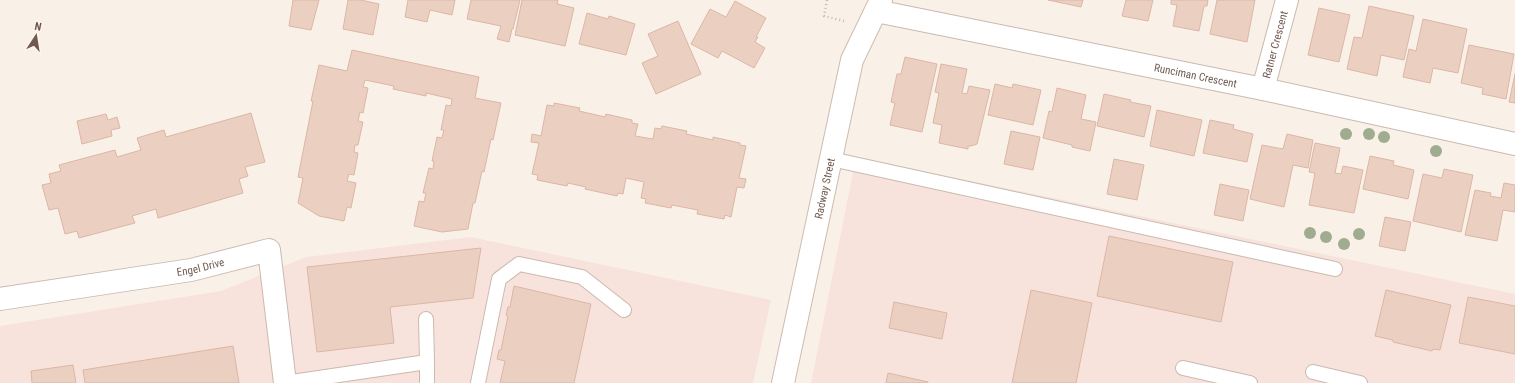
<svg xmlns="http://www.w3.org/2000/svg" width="1515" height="383" viewBox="0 0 1515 383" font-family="'Roboto Condensed',sans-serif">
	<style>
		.commercial { fill: #f8e3dc }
		.building { fill: #ebd0c2; stroke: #dcb6a5 }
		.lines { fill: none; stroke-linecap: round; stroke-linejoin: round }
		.lane-casing { stroke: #cab9ae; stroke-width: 16 }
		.street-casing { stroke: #cab9ae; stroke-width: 24 }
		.secondary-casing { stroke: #cebbaf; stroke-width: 24 }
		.path { stroke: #d0b3a5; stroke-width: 2.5; stroke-dasharray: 1 3; stroke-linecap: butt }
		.lane { stroke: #fff; stroke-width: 14 }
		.street { stroke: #fff; stroke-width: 22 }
		.secondary { stroke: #fff; stroke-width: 22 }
		.tree { fill: #a0ac90 }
		.labels { text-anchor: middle; stroke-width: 4; stroke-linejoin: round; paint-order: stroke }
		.street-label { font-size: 11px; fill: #70594f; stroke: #fdf5ed }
	</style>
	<rect width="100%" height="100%" fill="#f9f1e7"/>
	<!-- commercial -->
	<path class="commercial" d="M856,157L1515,294V383H811Z
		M471,237L771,300L753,383H0V326L221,291L306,257Z"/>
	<!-- building -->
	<path class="building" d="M293,0H319L311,30L289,26Z
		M348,0H361L379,4L373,35L343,29Z
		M408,0H455L452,15L430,10L427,22L405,17Z
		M471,0H520L513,29H512L509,42L497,39L501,26L467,19Z
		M522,0H558L557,4L574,8L565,46L515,35Z
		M1048,0H1083L1081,7Z
		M1126,0H1153L1148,21L1122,16Z
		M1171,0H1208L1207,6H1204L1199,31L1173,26L1177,5L1171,4Z
		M1217,0H1255L1247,42L1210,34Z
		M735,1L766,18L756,37H758L755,42L765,48L754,68L722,51L718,58L691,44L710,9L726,17Z
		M1369,6L1414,16L1404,60L1381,55L1377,76L1347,69L1354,37L1362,38Z
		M1319,8L1350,15L1339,62L1308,55Z
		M587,13L608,19L609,16L635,24L626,55L579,44Z
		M1423,19L1467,29L1458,73L1433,68L1430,83L1403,77L1409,49L1416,51Z
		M678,21L701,74L656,94L642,63L658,56L648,34Z
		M1469,45L1514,54L1506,99L1482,94L1483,88L1461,83Z
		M352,50L479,77L475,98L501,103L493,140L491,139L484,172L482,171L475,203H473L468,229L442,232L414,226L419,201L424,202L426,193H423L429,168L433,169L434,161H432L437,137L442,138L444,130H441L446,105L451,106L452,99L426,93V96L393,89L394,86L365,80L363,87L368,88L363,113L360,112L358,121L363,122L358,145H355L354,152L358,153L354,175L349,174L347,181L356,183L351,208L347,207L344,221L319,216L298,203L303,178L298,177L313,101H311L319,65L347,71Z
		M905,57L937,64L922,132L890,125L895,103L891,102L897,74H901Z
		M941,64L967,69L962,93L967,94L969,86L990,90L977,144L971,146H968V149L939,143L942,125L933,123L939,93L935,92Z
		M1515,74V103L1509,102Z
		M995,84L1012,88L1013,84L1041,90L1033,125L988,115Z
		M1057,88L1086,95L1081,119L1096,122L1090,151L1072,147V145L1043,138L1049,111L1052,112Z
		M1104,94L1131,100L1130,102L1151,106L1144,137L1097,126Z
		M554,103L580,108L579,111L605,117L606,114L632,120V123L638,124L635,136L653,139L655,128L661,129L662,126L687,131L686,134L713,140V137L740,143V145L746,146L739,178L746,179L744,188L737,187L731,217L725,215L724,219L697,214L698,210L672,205L671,208L645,203L646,199L641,198L644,182L626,178L623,194L618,193L617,196L585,189L586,187L568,183L567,186L537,180L538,175L532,174L539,143L531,142L532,134L541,136L547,105L554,106Z
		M1157,110L1202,120L1194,156L1150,146Z
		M251,113L265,162L245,167L248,176L239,179L243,193L158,218L156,209L132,216L135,223L79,238L77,231L65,234L58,208L49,210L42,185L51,183L49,174L61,171L59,165L115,150L117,157L141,150L137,138L164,130L166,137Z
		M106,114L108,120L117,117L120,128L111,130L112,136L82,144L77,121Z
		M1210,120L1234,125L1233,129L1253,134L1247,162L1203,153Z
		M1011,131L1040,137L1033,170L1004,164Z
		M1287,134L1313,140L1308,168L1293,165L1284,207L1250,199L1262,145L1283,149Z
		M1315,143L1340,148L1335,173L1341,174L1343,166L1363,170L1354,213L1309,205L1315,173L1309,172Z
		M1370,156L1394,161L1393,165L1414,170L1408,199L1363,189Z
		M1114,159L1144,165L1137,200L1107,194Z
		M1444,169L1473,175L1461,232L1413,221L1423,174L1442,178Z
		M1504,183L1515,185V212L1503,210L1497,241L1465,235L1475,190L1491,193L1490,196L1501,198Z
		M1220,184L1249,190L1243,221L1214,215Z
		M1385,217L1411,222L1405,251L1379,246Z
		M1109,236L1233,262L1221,322L1097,296Z
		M481,248L473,298L390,307L394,343L317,352L307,267Z
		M514,286L591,304L574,383H500L505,361L497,359L499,350H501L508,316L506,315L508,307H510Z
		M1031,290L1092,303L1076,383H1012Z
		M1386,290L1451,305L1440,350L1433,349L1432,351L1393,342V340L1375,336Z
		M1468,297L1515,306V354L1459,343Z
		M894,302L947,313L942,339L889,328Z
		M233,346L239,383H85L83,370Z
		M73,365L76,383H32L31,371Z
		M888,373L928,382V383H886Z"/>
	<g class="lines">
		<defs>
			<path id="lane" d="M831,159L1335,269
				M426,319L427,362
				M1183,368L1250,383
				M1313,372L1360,383
				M285,383L427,362V383
				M478,383L499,279L519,264L582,277L624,310"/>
			<g id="street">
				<path id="s1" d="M876,11L1263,89L1515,144"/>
				<path id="s2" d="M1263,89L1287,0"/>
				<path id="s3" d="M0,299L191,270L269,250L285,383"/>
			</g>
			<g id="secondary">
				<path id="s4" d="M783,383L852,60L881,0"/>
			</g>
		</defs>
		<!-- lane casing -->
		<use href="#lane" class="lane-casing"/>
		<!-- street casing -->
		<use href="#street" class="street-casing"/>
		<!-- secondary casing -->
		<use href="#secondary" class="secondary-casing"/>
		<!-- path -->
		<path class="path" d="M827,0L824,16L844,21"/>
		<!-- lane -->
		<use href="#lane" class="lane"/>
		<!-- street -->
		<use href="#street" class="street"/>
		<!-- secondary -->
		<use href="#secondary" class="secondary"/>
	</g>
	<!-- trees -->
	<g class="tree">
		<circle cx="1346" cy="134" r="6"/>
		<circle cx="1369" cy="134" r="6"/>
		<circle cx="1384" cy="137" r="6"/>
		<circle cx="1436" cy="151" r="6"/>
		<circle cx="1310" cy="233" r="6"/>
		<circle cx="1359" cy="234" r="6"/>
		<circle cx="1326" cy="237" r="6"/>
		<circle cx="1344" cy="244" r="6"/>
	</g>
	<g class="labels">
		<!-- street labels -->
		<g class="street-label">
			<text dy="4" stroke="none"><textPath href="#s2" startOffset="46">Ratner Crescent</textPath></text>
			<text dy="4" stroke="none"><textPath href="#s1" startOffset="326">Runciman Crescent</textPath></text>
			<text dy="4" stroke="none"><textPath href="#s4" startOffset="199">Radway Street</textPath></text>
			<text dy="4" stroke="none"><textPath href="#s3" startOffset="203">Engel Drive</textPath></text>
		</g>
	</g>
	<!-- north arrow -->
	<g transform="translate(36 36) rotate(12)" stroke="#fdf5ed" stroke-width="3" paint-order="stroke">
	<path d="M0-3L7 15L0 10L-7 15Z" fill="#70594f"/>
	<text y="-6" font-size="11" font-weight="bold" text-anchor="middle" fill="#70594f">N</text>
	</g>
</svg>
